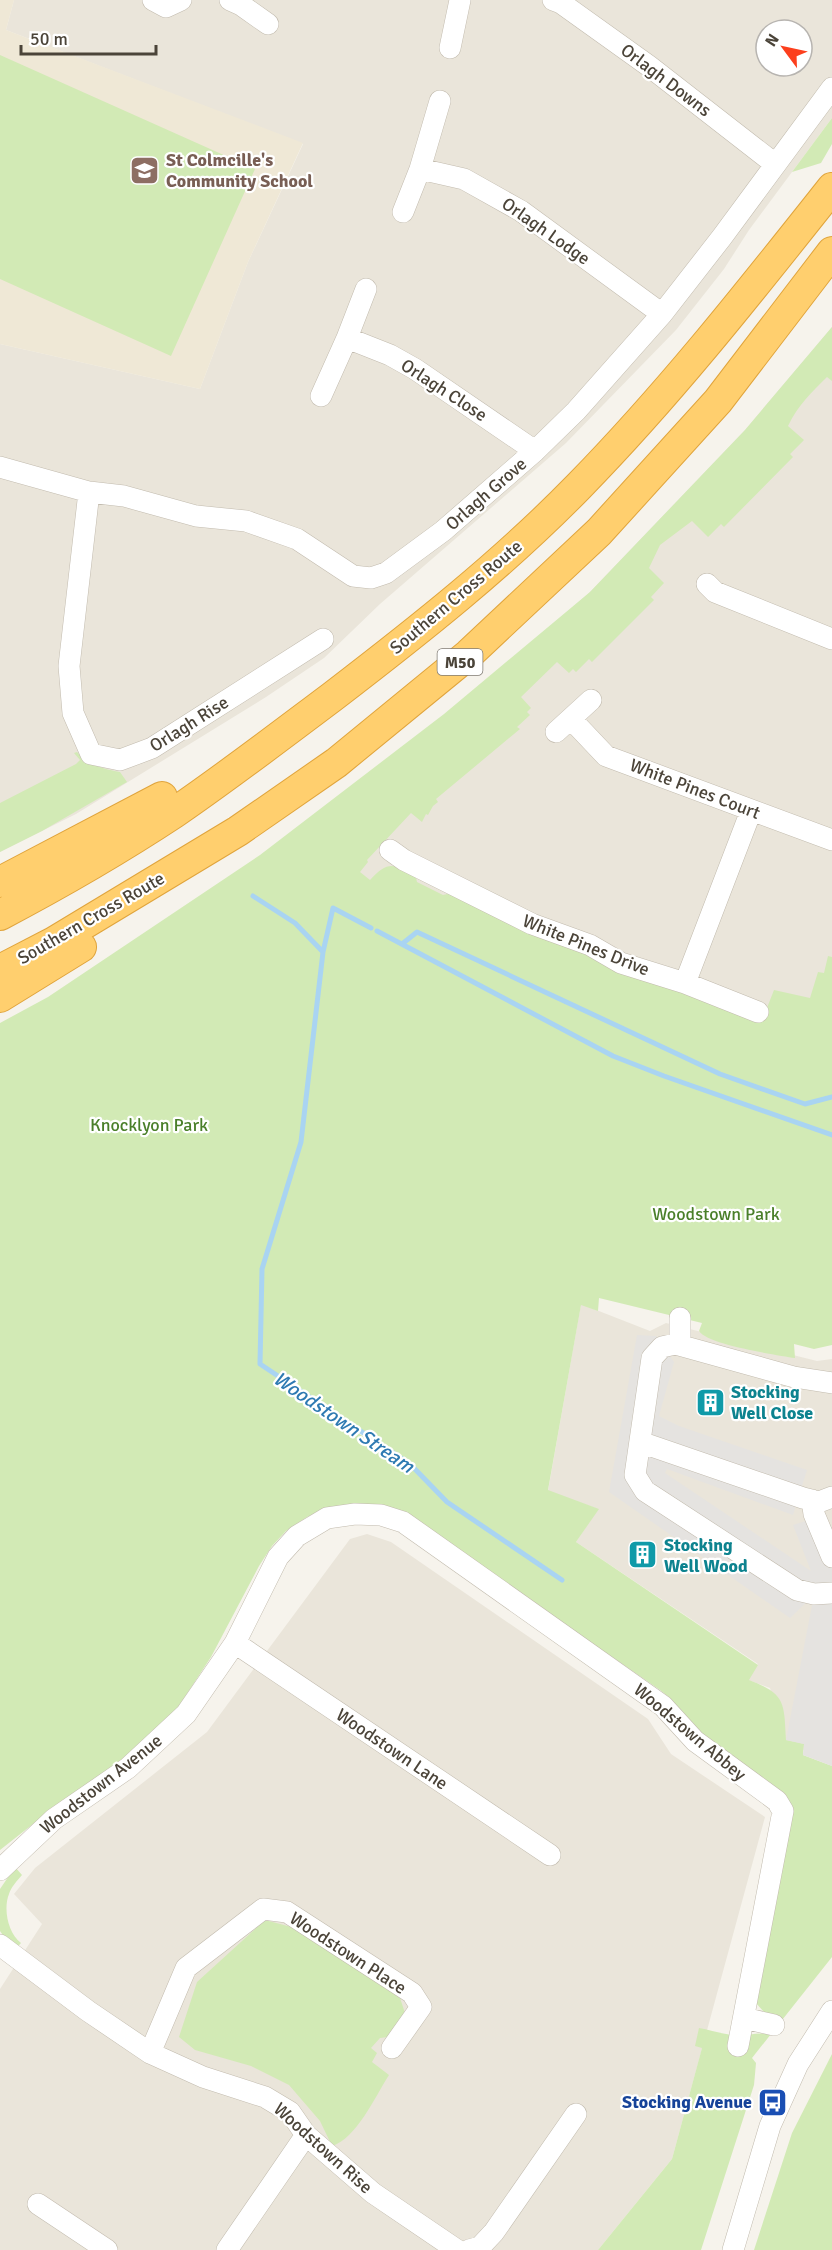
<svg xmlns="http://www.w3.org/2000/svg" width="832" height="2250" viewBox="0 0 832 2250" font-family="Signika,sans-serif">
	<style>
		.residential { fill: #eae5da; fill-rule: evenodd }
		.education { fill: #efe8d6 }
		.green { fill: #d2eab5; fill-rule: evenodd }
		.parking { fill: #e5e3e0 }
		.lines { fill: none; stroke-linecap: round; stroke-linejoin: round }
		.stream { stroke: #a9d4f2; stroke-width: 5 }
		.minor-casing { stroke: #c2bbae; stroke-width: 22 }
		.highway-casing { stroke: #e0a43c; stroke-width: 32 }
		.minor { stroke: #fff; stroke-width: 21 }
		.highway { stroke: #ffcf6e; stroke-width: 30 }
		.labels { text-anchor: middle; stroke-width: 4.5; stroke-linejoin: round; paint-order: stroke }
		.shield { fill: #fff; stroke: #817c74; stroke-width: 1.5 }
		.shield-label { font-size: 16px; font-weight: bold; fill: #4b4439 }
		.street-label { font-size: 18px; fill: #4b4439; stroke: #fff }
		.education-label { font-size: 18px; font-weight: bold; fill: #785e54; stroke: #fff; text-anchor: start }
		.park-label { font-size: 18px; fill: #4a7f2a; stroke: #fff }
		.culture-label { font-size: 18px; font-weight: bold; fill: #0d838f; stroke: #fff; text-anchor: start }
		.transit-label { font-size: 18px; font-weight: bold; fill: #164399; stroke: #fff; text-anchor: end }
		.water-label { font-size: 20px; font-style: italic; fill: #2e7ab2; stroke: #fff }
	</style>
	<rect width="100%" height="100%" fill="#f6f3ec"/>
	<!-- residential -->
	<path class="residential" d="M14,0H832V118L749,230L724,269L676,330L566,443L380,604L324,658L266,697L76,814L0,852V344L200,389L248,262L303,144L6,30ZM766,30H802V66H766Z
		M832,327V1099L333,908L339,813L590,592L745,430Z
		M581,1304L650,1331L666,1323L817,1361L832,1359V1766L786,1740L770,1688L748,1680L758,1664L576,1542L598,1509L548,1491Z
		M367,1534L391,1542L648,1719L671,1754L765,1817L672,2159L598,2250H0V1989L42,1924L14,1894L35,1868L207,1732L350,1539Z"/>
	<!-- education -->
	<path class="education" d="M0,0H14L6,30L303,143L248,262L200,389L0,344Z"/>
	<!-- green -->
	<path class="green" d="M0,55L255,169L171,356L0,279Z
		M832,118V144L821,163L792,172Z
		M832,327V381L827,377C812,392 798,405 788,426L804,440L790,454L793,457L724,527L721,524L708,537L692,521L660,545L649,568L664,583L651,597L654,600L592,662L589,659L576,672L573,669L569,673L557,662L521,697L531,708L527,712L530,715L517,727L520,729L436,799L438,802L433,806L428,815L426,814L422,822L411,813L367,860L368,862L360,872L370,880C388,861 392,864 415,874L417,882L443,895L452,893L763,1018L774,990L810,998L818,972L824,973L828,956L832,957V1345L814,1349L794,1344L795,1358C777,1355 708,1345 699,1331L702,1323L599,1298L598,1311L581,1305L548,1490L599,1509L576,1542L758,1665L749,1680C786,1694 784,1703 786,1740L804,1744L803,1755L832,1766V1957L752,2058L756,2063L754,2085L701,2250H598L672,2159L702,2048L695,2046L699,2028C710,2030 722,2034 733,2035C746,2037 755,2032 767,2034L781,2017L765,2013L755,2002L790,1825L703,1739L670,1698L660,1690L404,1514L330,1508L307,1517L286,1531L272,1546L259,1566L211,1657L177,1709L120,1762L66,1798L0,1850V1023L48,997L260,855L444,714L590,592L745,430ZM289,1383L401,1458L372,1443Z
		M77,752C89,765 103,769 120,772L127,782L42,831L0,852V803L76,764L80,760L74,753Z
		M15,1867L22,1875C17,1881 11,1887 9,1894C3,1909 8,1933 21,1943L14,1951L0,1931V1889Z
		M265,1920L295,1928L400,1998L405,2013L388,2037L380,2038L371,2048L377,2053L372,2062L389,2075C375,2097 356,2139 332,2146L320,2121L289,2085L251,2066L195,2050L179,2037L197,1982Z
		M832,2054V2250H754L792,2133Z"/>
	<!-- parking -->
	<path class="parking" d="M637,1335L656,1336L674,1362L659,1416L679,1426L807,1470L793,1515L667,1469L665,1473L811,1571L793,1525L815,1518L832,1531V1766L803,1755L804,1744L786,1740L814,1595L790,1618L609,1492Z"/>
	<g class="lines">
		<!-- stream -->
		<path class="stream" d="M253,896L295,923L323,952L301,1142L262,1269L260,1364L410,1464L447,1502L562,1580
			M377,931L613,1056L664,1076L832,1135
			M402,944L417,932L720,1074L805,1104L832,1097
			M323,952L333,908L371,928"/>
		<defs>
			<path id="minor" d="M153,0L166,7L181,0
				M230,0L241,5L268,24
				M553,0L561,3L649,66L775,164
				M450,48L460,0
				M420,169L440,101
				M403,212L420,169L464,179L521,211L662,314
				M347,338L366,289
				M321,396L347,338L390,355L415,369L535,451
				M0,467L89,492L124,496L196,516L246,521L297,539L353,576L371,578L386,573L443,531L535,451L576,411L662,314L722,237L832,88
				M89,492L69,666L73,713L91,754L120,760L152,748L323,639
				M707,584L715,592L832,639
				M571,719L606,756L832,840
				M556,732L591,700
				M390,850L404,860L532,924L590,945L621,963L685,983L751,811
				M685,983L758,1012
				M680,1345V1318
				M832,1383L794,1377L675,1344L662,1347L652,1358L635,1475L645,1491L797,1590L814,1594L832,1593
				M640,1442L803,1498L819,1502L832,1497
				M812,1500L814,1514L832,1557
				M235,1643L550,1855
				M0,1870L54,1819L128,1768L186,1714L235,1643L278,1557L297,1536L327,1518L355,1514L381,1515L403,1522L663,1706L695,1741L777,1801L783,1811L738,2046
				M0,1945L88,2011L150,2053L203,2077L265,2097L290,2112L306,2135L373,2193L457,2250
				M744,2018L774,2025
				M150,2053L186,1968L263,1909L287,1912L412,1993L421,2007L392,2048
				M38,2204L107,2250
				M227,2250L306,2135
				M469,2250L480,2247L494,2232L576,2114
				M733,2250L770,2126L798,2064L832,2011"/>
			<path id="highway" d="M0,882L162,797
				M0,915C59,884 118,850 174,813C228,776 280,736 332,697C418,631 503,564 579,486C670,393 751,290 832,188
				M0,970L54,942L238,831L336,763L469,654L599,532L718,401L832,252
				M0,997L81,947"/>
		</defs>
		<!-- minor casing -->
		<use href="#minor" class="minor-casing"/>
		<!-- highway casing -->
		<use href="#highway" class="highway-casing"/>
		<!-- minor -->
		<use href="#minor" class="minor"/>
		<!-- highway -->
		<use href="#highway" class="highway"/>
	</g>
	<!-- icons -->
	<defs>
		<symbol id="school-square" viewBox="-11 -11 22 22"><rect x="-9" y="-9" width="18" height="18" rx="4" fill="#8d6e63" stroke="#fff"/><path d="M0-5L7-2L0 1L-7-2ZM-4 1L0 2.5L4 1V4Q0 6-4 4Z" fill="#fff"/></symbol>
		<symbol id="building-square" viewBox="-11 -11 22 22"><rect x="-9" y="-9" width="18" height="18" rx="4" fill="#0f9aa8" stroke="#fff"/><path d="M-4-6H4V6H1V3H-1V6H-4ZM-2.5-4.3h1.7v1.8h-1.7ZM.8-4.3h1.7v1.8H.8ZM-2.5-1h1.7V.8h-1.7ZM.8-1h1.7V.8H.8Z" fill="#fff"/></symbol>
		<symbol id="bus-square" viewBox="-11 -11 22 22"><rect x="-9" y="-9" width="18" height="18" rx="4" fill="#1a4fb4" stroke="#fff"/><path d="M-5-6H5V4H4V6H2V4H-2V6H-4V4H-5ZM-3.5-4V0h7V-4ZM-3.5 1.2v1.5H-2V1.2ZM2 1.2v1.5H3.5V1.2Z" fill="#fff"/></symbol>
	</defs>
	<g fill-rule="evenodd">
		<use href="#school-square" x="128" y="154" width="33" height="33"/>
		<use href="#building-square" x="694" y="1386" width="33" height="33"/>
		<use href="#building-square" x="626" y="1538" width="33" height="33"/>
		<use href="#bus-square" x="756" y="2086" width="33" height="33"/>
	</g>
	<g class="labels">
		<!-- shield labels -->
		<rect class="shield" x="437.5" y="649" width="45" height="26" rx="4.5"/>
		<g class="shield-label">
			<text x="460" y="668">M50</text>
		</g>
		<!-- street labels -->
		<g class="street-label">
			<text transform="translate(666 80) rotate(37)" y="6">Orlagh Downs</text>
			<text transform="translate(546 231) rotate(35)" y="6">Orlagh Lodge</text>
			<text transform="translate(444 390) rotate(33)" y="6">Orlagh Close</text>
			<text transform="translate(486 494) rotate(-41)" y="6">Orlagh Grove</text>
			<text transform="translate(456 597) rotate(-40)" y="6">Southern Cross Route</text>
			<text transform="translate(189 724) rotate(-32)" y="6">Orlagh Rise</text>
			<text transform="translate(695 789) rotate(21)" y="6">White Pines Court</text>
			<text transform="translate(91 918) rotate(-30)" y="6">Southern Cross Route</text>
			<text transform="translate(586 945) rotate(22)" y="6">White Pines Drive</text>
			<text transform="translate(690 1732) rotate(40)" y="6">Woodstown Abbey</text>
			<text transform="translate(392 1749) rotate(34)" y="6">Woodstown Lane</text>
			<text transform="translate(101 1784) rotate(-38)" y="6">Woodstown Avenue</text>
			<text transform="translate(348 1953) rotate(33)" y="6">Woodstown Place</text>
			<text transform="translate(323 2148) rotate(42)" y="6">Woodstown Rise</text>
		</g>
		<!-- education labels -->
		<g class="education-label">
			<text x="166" y="166">St Colmcille's<tspan x="166" dy="21">Community School</tspan></text>
		</g>
		<!-- park labels -->
		<g class="park-label">
			<text x="149" y="1131">Knocklyon Park</text>
			<text x="716" y="1220">Woodstown Park</text>
		</g>
		<!-- culture labels -->
		<g class="culture-label">
			<text x="731" y="1398">Stocking<tspan x="731" dy="21">Well Close</tspan></text>
			<text x="664" y="1551">Stocking<tspan x="664" dy="21">Well Wood</tspan></text>
		</g>
		<!-- transit labels -->
		<g class="transit-label">
			<text x="752" y="2108">Stocking Avenue</text>
		</g>
		<!-- water labels -->
		<g class="water-label">
			<text transform="translate(344 1422) rotate(34)" y="7">Woodstown Stream</text>
		</g>
	</g>
	<!-- north arrow -->
	<g transform="translate(784 48) rotate(303)"><circle r="28" fill="#ffffff" stroke="#b7b4b0" stroke-width="1.5"/>
	<path d="M0-4.5L10 22L0 15L-10 22Z" fill="#fc3f1d"/>
	<text y="-9" font-size="16" font-weight="bold" text-anchor="middle" fill="#4b4439">N</text>
	</g>
	<!-- scale -->
	<path d="M21 45v9h135v-9" fill="none" stroke="#4b4439" stroke-width="3"/>
	<text x="30" y="45" font-size="18" fill="#4b4439" stroke="#ffffff" stroke-width="4.5" paint-order="stroke">50 m</text>
</svg>
